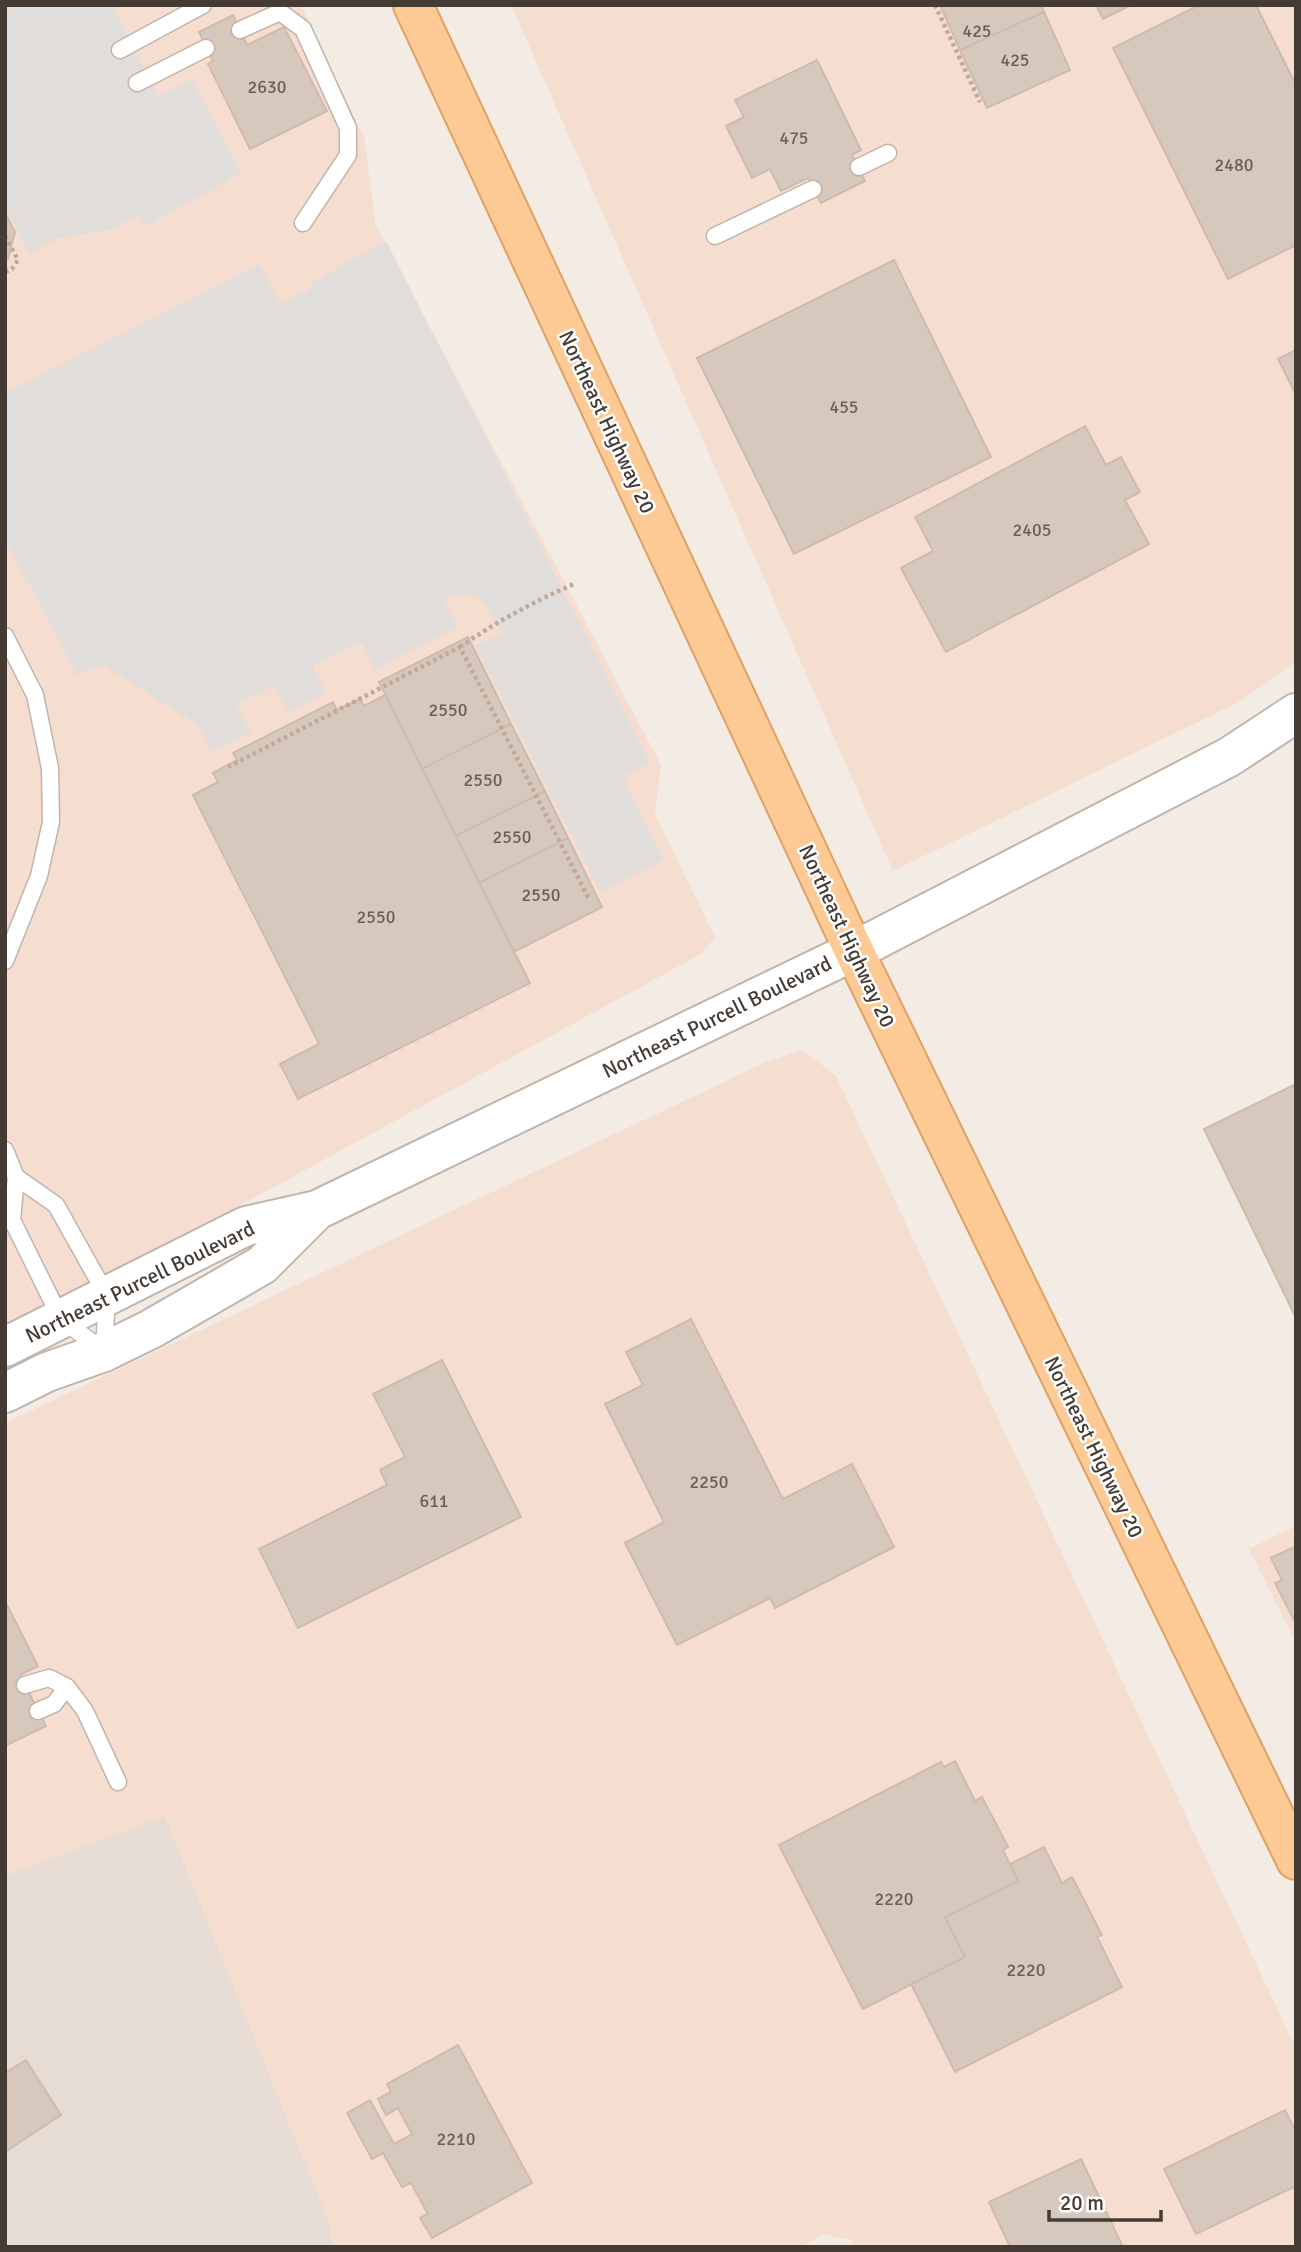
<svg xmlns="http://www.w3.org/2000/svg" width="1301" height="2252" viewBox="0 0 1301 2252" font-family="Signika,sans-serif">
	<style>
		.residential { fill: #e6dcd3 }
		.commercial { fill: #f5ded0 }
		.parking { fill: #e0ddda }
		.building { fill: #d7c8be; stroke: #cfbbae; stroke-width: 2 }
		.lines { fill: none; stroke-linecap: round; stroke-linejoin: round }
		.service-casing { stroke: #c1b4ab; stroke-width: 19 }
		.tertiary-casing { stroke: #c1b4ab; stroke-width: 42 }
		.primary-casing { stroke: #e2a164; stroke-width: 42 }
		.path { stroke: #bfaa99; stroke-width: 4.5; stroke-dasharray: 3.5 3.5; stroke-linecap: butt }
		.service { stroke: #fff; stroke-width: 16 }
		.tertiary { stroke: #fff; stroke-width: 38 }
		.primary { stroke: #fdc994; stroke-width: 38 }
		.labels { text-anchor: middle; stroke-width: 5; stroke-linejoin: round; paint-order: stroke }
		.number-label { font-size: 18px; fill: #6a5e57 }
		.street-label { font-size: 21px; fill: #453b35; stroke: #fff }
	</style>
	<rect width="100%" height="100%" fill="#f2ece5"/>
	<!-- residential -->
	<path class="residential" d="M165,1816L331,2227L332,2247H5V1876Z"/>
	<!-- commercial -->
	<path class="commercial" d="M5,5H301L365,140L375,223L661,765L655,815L715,937L703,953L131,1265L5,1328Z
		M511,5H1296V662L1239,702L893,871Z
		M803,1050L836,1076L1296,2048V2247H853L851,2240L823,2234L801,2247H332L331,2227L165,1816L5,1876V1423L766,1062Z
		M1296,1526V1643L1249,1549Z"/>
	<!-- parking -->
	<path class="parking" d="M5,5H112L158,96L192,79L241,173L146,226L140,215L112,229L56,239L28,253L5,207Z
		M386,241L650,763L627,775L624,781L664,860L600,891L475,646L502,632L489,608L479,598L469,594L449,597L446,605L458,626L375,669L362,643H358L314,665L313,669L326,693L289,712L274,686L239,703L238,707L251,732L211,752L198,725L102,664L77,675L5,538V393L259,264L280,305L310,290L312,283Z"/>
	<!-- building -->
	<path class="building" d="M940,5H1041L1044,12L960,50Z
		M1096,5H1131L1103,19Z
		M1199,5H1256L1296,85V245L1228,279L1113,48Z
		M1044,12L1070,70L987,108L960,50Z
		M233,15L247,45L284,27L327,111L250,149L208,64L213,61L199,32Z
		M817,60L861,150L852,155L865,181L821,203L808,178L781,191L770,169L752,178L726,126L744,117L735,100Z
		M5,213L15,232L8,259L5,260Z
		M894,260L991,457L794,554L697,358Z
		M1296,350V395L1278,359Z
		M1085,426L1106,465L1121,457L1140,492L1125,500L1149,544L946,652L901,568L933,551L915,517Z
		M468,637L511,724L422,769L379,682Z
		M385,695L530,983L298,1099L280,1064L319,1044L193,795L218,782L213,773L237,760L233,753L333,702L337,710L360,699L364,706Z
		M511,724L545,791L456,836L422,769Z
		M545,791L568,838L479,883L456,836Z
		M568,838L602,907L514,952L479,883Z
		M1296,1084V1318L1204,1129Z
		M691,1319L783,1499L852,1464L894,1547L775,1608L770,1598L677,1645L625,1543L664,1522L605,1404L643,1385L626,1352Z
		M442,1360L521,1517L298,1628L259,1549L387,1485L380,1470L405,1457L373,1394Z
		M1296,1546V1624L1275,1583L1282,1580L1271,1558Z
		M5,1601L38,1666L20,1675L46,1726L5,1746Z
		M955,1761L975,1801L982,1797L1008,1847L1003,1850L1018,1881L945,1917L965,1957L863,2009L779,1845L941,1762L944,1767Z
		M1044,1847L1062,1883L1072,1877L1102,1935L1097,1937L1122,1987L955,2072L911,1984L965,1957L945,1917L1018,1881L1010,1864Z
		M458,2045L532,2183L432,2238L420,2218L428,2214L411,2183L402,2187L383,2153L372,2159L347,2113L370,2100L394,2144L412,2134L398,2108L386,2115L378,2099L391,2092L387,2084Z
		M26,2060L61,2115L5,2152V2073Z
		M1285,2110L1296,2132V2186L1196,2234L1164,2169Z
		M1081,2159L1123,2247H1010L989,2202Z"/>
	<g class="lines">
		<defs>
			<path id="service" d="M240,30L280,12L303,29L348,128V155L303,223
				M120,50L203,5
				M137,83L206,48
				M859,167L888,153
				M715,236L813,189
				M5,636L35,695L50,768L51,822L39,876L5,961
				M5,1150L16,1177L12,1220L61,1319L101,1349
				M16,1177L56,1205L107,1296L104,1350
				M25,1685L49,1678L67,1687L85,1711L118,1782
				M38,1711L54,1704L67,1687"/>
			<path id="tertiary" d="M5,1347L246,1226L317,1210L854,951L1229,757L1296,713
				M5,1393L47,1372L104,1352L151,1329L262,1265L317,1210"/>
			<path id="primary" d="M413,5L854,951L1296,1860"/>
		</defs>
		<!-- service casing -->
		<use href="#service" class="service-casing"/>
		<!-- tertiary casing -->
		<use href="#tertiary" class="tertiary-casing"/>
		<!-- primary casing -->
		<use href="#primary" class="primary-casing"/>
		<!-- path -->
		<path class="path" d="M935,5L980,102
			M5,236L18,260L12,269L5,272
			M460,647C496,622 533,602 574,584
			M228,767L460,647L589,899"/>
		<!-- service -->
		<use href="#service" class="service"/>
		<!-- tertiary -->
		<use href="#tertiary" class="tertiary"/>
		<!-- primary -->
		<use href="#primary" class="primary"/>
	</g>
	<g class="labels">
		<!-- number labels -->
		<g class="number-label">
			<text x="977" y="37">425</text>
			<text x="1015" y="66">425</text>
			<text x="267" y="93">2630</text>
			<text x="794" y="144">475</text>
			<text x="1234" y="171">2480</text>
			<text x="844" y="413">455</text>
			<text x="1032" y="536">2405</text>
			<text x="448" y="716">2550</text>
			<text x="483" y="786">2550</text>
			<text x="512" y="843">2550</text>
			<text x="541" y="901">2550</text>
			<text x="376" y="923">2550</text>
			<text x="709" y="1488">2250</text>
			<text x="434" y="1507">611</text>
			<text x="894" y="1905">2220</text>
			<text x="1026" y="1976">2220</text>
			<text x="456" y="2145">2210</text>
		</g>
		<!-- street labels -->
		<g class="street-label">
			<text transform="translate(607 422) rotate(65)" y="7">Northeast Highway 20</text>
			<text transform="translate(847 936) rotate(65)" y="7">Northeast Highway 20</text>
			<text transform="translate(717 1017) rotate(-26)" y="7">Northeast Purcell Boulevard</text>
			<text transform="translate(140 1282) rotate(-26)" y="7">Northeast Purcell Boulevard</text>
			<text transform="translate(1094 1447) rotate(64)" y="7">Northeast Highway 20</text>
		</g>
	</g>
	<!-- border -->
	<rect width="1301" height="2252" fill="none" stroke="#453b35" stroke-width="14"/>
	<!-- scale -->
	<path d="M1049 2210v10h112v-10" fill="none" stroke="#453b35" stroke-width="3.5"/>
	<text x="1060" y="2210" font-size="21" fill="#453b35" stroke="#ffffff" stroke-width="5" paint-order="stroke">20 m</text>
</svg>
